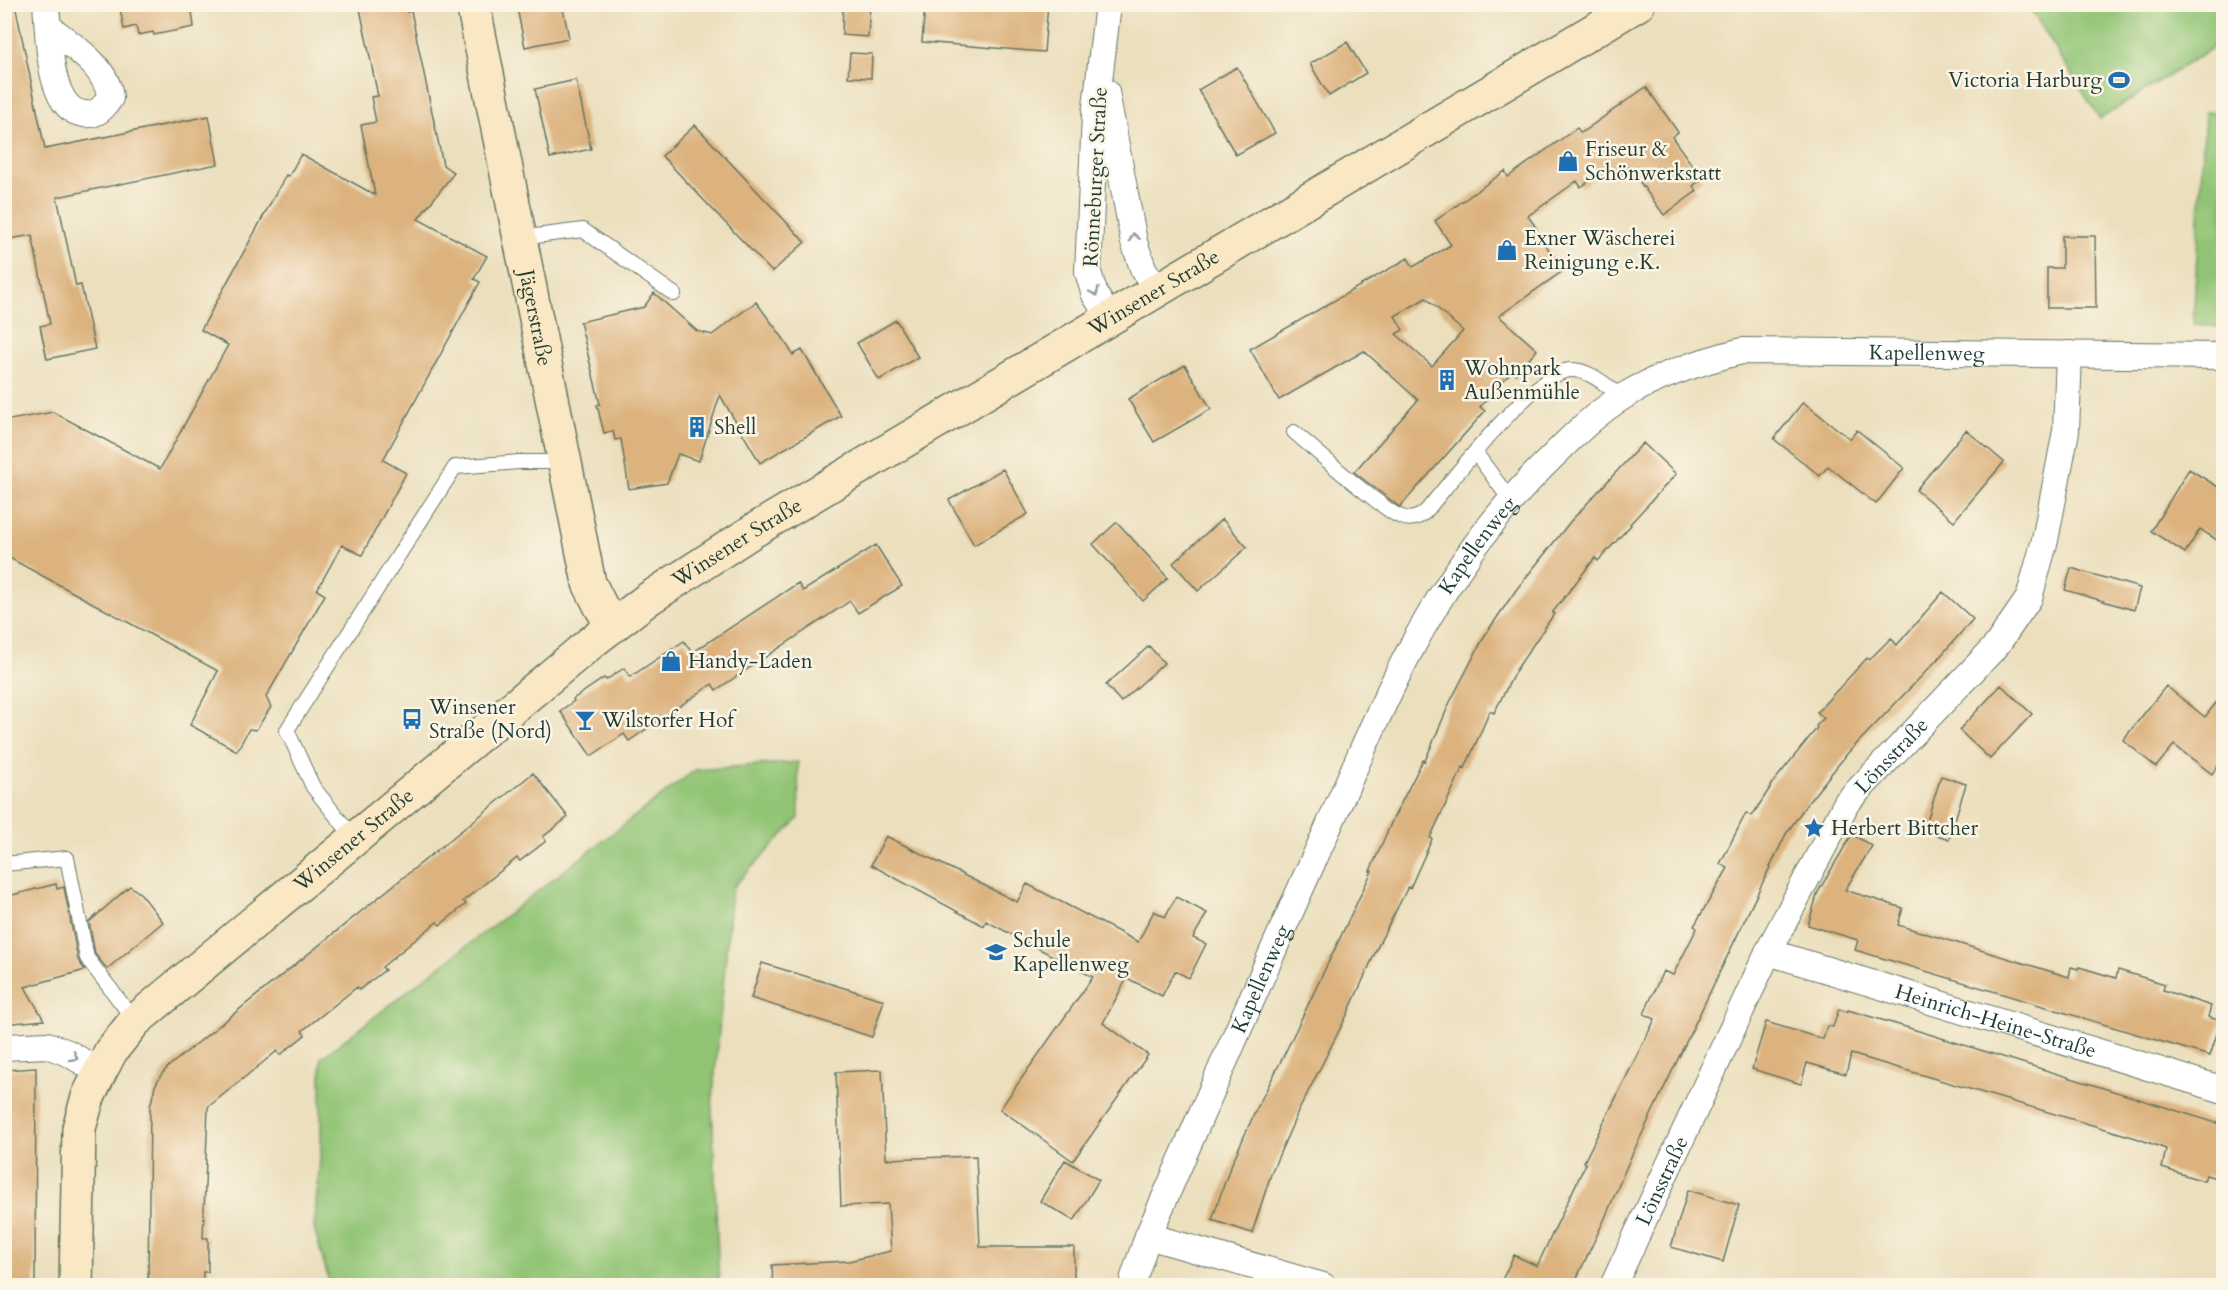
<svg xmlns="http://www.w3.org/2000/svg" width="2228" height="1290" viewBox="0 0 2228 1290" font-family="Cardo,serif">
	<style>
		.green { fill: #91c475; stroke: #588054; stroke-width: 1.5 }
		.building { fill: #dcb27e; fill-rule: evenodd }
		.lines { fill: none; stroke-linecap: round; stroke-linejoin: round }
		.lane-casing { stroke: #667664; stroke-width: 16 }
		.street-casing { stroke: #667664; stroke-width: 28 }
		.secondary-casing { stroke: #667664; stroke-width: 36 }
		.lane { stroke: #fff; stroke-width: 14 }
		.street { stroke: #fff; stroke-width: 26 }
		.secondary { stroke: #fae7c3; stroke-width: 33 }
		.oneway { stroke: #8f9e9a }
		.labels { text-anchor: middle; stroke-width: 5; stroke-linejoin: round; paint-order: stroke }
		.poi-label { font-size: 21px; fill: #1f3d34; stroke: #fcf5e5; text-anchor: start }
		.street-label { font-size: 21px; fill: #1f3d34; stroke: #fcf5e5 }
	</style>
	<rect width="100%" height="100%" fill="#fcf5e5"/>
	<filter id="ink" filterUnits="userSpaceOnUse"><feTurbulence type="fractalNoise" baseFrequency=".0167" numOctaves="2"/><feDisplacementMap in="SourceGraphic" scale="12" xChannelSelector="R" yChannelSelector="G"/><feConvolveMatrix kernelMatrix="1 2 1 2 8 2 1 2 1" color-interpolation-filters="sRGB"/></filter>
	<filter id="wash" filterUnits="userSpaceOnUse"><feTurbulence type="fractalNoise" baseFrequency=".008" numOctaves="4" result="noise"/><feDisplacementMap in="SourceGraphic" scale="24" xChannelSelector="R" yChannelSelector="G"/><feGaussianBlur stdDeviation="1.35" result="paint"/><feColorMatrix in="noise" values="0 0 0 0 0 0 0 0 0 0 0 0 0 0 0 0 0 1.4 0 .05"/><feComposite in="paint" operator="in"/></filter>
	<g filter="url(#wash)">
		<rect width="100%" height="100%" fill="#ebdfbd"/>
		<!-- green -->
		<path class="green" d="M2028,5H2223V41L2100,119Z
			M2205,112L2223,113V327L2193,325Z
			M798,762L799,818L732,888L712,1107L719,1285H330L314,1228L321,1148V1058L695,770Z"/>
		<g id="blocks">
			<!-- building -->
			<path class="building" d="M4,4H15L45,149L209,116L218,164L57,197L76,286L81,285L95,349L47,359L40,326L50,324L32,235L4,240Z
				M119,4H191L194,27L154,35L153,32L138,35L136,26L124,29Z
				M359,4H405L407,12L411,11L443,165L454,173L418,219L487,256L474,279L480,282L383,460L406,473L362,555L342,545L317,590L325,595L266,697L271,707L256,730L249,729L237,751L190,725L218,671L4,555V421L53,412L160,469L228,345L201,330L286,175L289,176L301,154L375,195L361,125L376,122L371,97L378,96Z
				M533,4H562L569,38L525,47L517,8Z
				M843,4H870L868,37L842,35Z
				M925,4H1048L1044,52L922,42Z
				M1347,42L1366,73L1329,96L1310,64Z
				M850,53L872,54L871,78L848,77Z
				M1237,67L1275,133L1236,155L1198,90Z
				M576,80L591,149L550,158L535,89Z
				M1646,87L1678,132L1672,137L1702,179L1693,186L1697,191L1664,215L1629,167L1613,179L1607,169L1581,187L1577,181L1528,216L1537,229L1535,231L1564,270L1499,316L1537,350L1516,374L1512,371L1495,390L1480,407L1485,411L1400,507L1397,505L1354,472L1418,400L1364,351L1279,400L1250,349L1408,258L1413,267L1451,245L1435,221L1505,171L1508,177L1577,128L1581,133ZM1426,298L1463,331L1432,366L1396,334L1403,330L1395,316Z
				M695,125L805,242L772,272L662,156Z
				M2062,236H2095L2096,308H2047V268H2062Z
				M654,293L697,331L712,335L756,302L783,338L793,355L802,350L841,416L760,463L720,395L699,461L678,454L667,483L629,489L621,439L615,440L613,431L604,433L597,405L600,404L580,322L644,307Z
				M896,320L918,357L879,380L857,343Z
				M1185,365L1211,409L1154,442L1128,399Z
				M1803,402L1850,439L1857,430L1904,468L1876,504L1828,466L1820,476L1774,439Z
				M1966,430L2004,462L1954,521L1916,490Z
				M1643,443L1676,474L1630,524L1631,525L1598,561L1595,558L1552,613L1554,614L1516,670L1494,713L1490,711L1465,768L1463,767L1430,838L1432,839L1410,888L1408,887L1380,942L1348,1013L1298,1112L1272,1171L1252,1233L1212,1220L1229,1170L1255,1112L1284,1055L1372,871H1370L1392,821L1423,760L1425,761L1450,702L1485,635L1516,590L1570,522Z
				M1003,469L1028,514L974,545L949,500Z
				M2189,469L2223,490V544L2200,529L2185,553L2151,531Z
				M1222,519L1247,547L1198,591L1173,563Z
				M1117,522L1168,578L1143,601L1093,544Z
				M876,545L902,586L858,613L850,601L716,690L712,684L629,741L624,734L591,756L560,711L574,701L573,699L604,678L606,680L624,668L630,677L684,641L692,653L798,583L803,591Z
				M2071,568L2140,588L2134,610L2065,590Z
				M1943,592L1973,619L1938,659L1847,754L1807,804L1786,834L1629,1161L1605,1218L1574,1284L1578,1286H1499L1514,1255L1537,1266L1586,1163L1584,1162L1655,1019L1644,1014L1663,971L1673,975L1697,928L1694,926L1728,868L1720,864L1746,813L1752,816L1775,780L1817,728L1816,726L1824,718L1817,712L1867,658L1869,660L1891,638L1897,645Z
				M1149,646L1164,663L1121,702L1106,685Z
				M2001,685L2032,714L1990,759L1959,730Z
				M2166,686L2205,717L2223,694V759L2212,774L2174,745L2156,767L2123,740Z
				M533,773L568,817L543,837L546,841L520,861L517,858L463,901L466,904L440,925L437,922L382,967L385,970L359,990L357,987L302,1031L305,1035L280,1055L277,1051L208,1107L203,1238H208V1272H203V1286H148L150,1107L155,1086L161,1075L169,1066Z
				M1941,776L1966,784L1949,839L1924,831Z
				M1852,834L1872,846L1845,890L1903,908L1898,925L2069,977L2071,967L2078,969L2079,967L2116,978L2118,970L2165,984L2163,990L2211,1006L2208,1017L2221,1021L2210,1056L1855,950L1858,940L1808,925L1818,892Z
				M886,836L1017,902L1027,884L1138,942L1154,911L1165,917L1176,897L1207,913L1193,938L1206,944L1189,978L1175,971L1162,996L1127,978L1103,1023L1148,1055L1073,1161L1000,1109L1093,977L986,921L984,926L871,865Z
				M56,884L57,889L64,887L78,960L85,970L25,987L44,1020L4,1024V897Z
				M130,886L141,894L163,922L107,969L95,954L89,922Z
				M762,963L884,1000L872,1037L751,998Z
				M1839,1009L1847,1012L1848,1010L1909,1028L2223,1125V1180L2206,1175L2204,1181L2162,1168L2166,1149L2136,1138L1851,1054L1846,1074L1807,1063L1801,1084L1752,1069L1766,1022L1823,1039L1827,1026L1833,1027Z
				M36,1068L35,1286H4V1070Z
				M882,1070L886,1159L976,1156L980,1247H1074V1286H773L772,1265L849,1261L891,1251L888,1204L841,1206L836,1072Z
				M1065,1160L1099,1180L1074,1221L1040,1201Z
				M1688,1190L1739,1205L1723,1262L1671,1247Z"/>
		</g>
	</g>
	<g filter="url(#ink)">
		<use href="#blocks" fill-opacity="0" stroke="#667664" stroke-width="1.5"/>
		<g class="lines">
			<defs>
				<path id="lane" d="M520,238L583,230L674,294
					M1294,432C1322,456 1348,480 1378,502C1385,507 1393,515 1402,517C1411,521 1421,517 1427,510C1452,480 1534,373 1570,370C1589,369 1607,386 1622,397
					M1475,452L1511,501
					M354,838L313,787L287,730L455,467L519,462H565
					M4,864L67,858L87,958L135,1021"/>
				<g id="street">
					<path d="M46,4C49,33 47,110 84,114C97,116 104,107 110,98C108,66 70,45 48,26"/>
					<path d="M1108,4L1095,115L1088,272L1095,295L1110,318"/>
					<path d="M1106,92L1134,242L1143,268L1156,290"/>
					<path id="s1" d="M1768,952L2224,1090"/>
					<path d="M4,1047L47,1045L68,1053L100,1072"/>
					<path d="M1148,1236L1323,1286"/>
					<path id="s2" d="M1133,1286L1134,1277L1148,1236C1205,1107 1260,978 1318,850C1347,787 1374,719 1406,658C1444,585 1492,515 1552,457C1574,435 1597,412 1624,396C1659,375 1702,361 1742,351L2224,356"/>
					<path id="s3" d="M1613,1286L1768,952L1847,802L1996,646L2029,598L2045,540L2066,431L2069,354"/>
				</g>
				<g id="secondary">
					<path id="s4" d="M473,4L589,583L601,607L613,626"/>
					<path id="s5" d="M76,1286L79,1128L88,1097L100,1072L111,1051L135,1021L593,641L648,599L753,531L1638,4"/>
				</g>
			</defs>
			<!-- lane casing -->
			<use href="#lane" class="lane-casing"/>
			<!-- street casing -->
			<use href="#street" class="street-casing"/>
			<!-- secondary casing -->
			<use href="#secondary" class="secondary-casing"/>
			<!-- lane -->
			<use href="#lane" class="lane"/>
			<!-- street -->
			<use href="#street" class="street"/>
			<!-- secondary -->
			<use href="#secondary" class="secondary"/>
		</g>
		<!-- one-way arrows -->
		<defs><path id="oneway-chevron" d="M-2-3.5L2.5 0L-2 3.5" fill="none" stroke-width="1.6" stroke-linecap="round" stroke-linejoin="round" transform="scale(1.5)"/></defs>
		<g class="oneway">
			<use href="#oneway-chevron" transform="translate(1134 237) rotate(-102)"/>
			<use href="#oneway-chevron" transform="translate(1095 292) rotate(65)"/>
			<use href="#oneway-chevron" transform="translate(74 1057) rotate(29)"/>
		</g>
	</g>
	<!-- icons -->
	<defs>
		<symbol id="stadium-bare" viewBox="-9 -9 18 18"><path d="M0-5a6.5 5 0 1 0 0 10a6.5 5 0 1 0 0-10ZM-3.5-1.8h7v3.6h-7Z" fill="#1f6fb2" stroke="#fcf5e5" stroke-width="2.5" paint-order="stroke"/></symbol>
		<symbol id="shop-bare" viewBox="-9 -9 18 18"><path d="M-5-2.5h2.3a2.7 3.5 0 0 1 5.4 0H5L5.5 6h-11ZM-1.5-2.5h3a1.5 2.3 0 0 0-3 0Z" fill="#1f6fb2" stroke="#fcf5e5" stroke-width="2.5" paint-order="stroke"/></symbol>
		<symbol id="building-bare" viewBox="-9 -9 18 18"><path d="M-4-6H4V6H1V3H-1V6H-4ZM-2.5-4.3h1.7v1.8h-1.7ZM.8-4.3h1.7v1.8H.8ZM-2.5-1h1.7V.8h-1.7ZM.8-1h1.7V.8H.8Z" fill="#1f6fb2" stroke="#fcf5e5" stroke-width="2.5" paint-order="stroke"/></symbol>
		<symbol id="bus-bare" viewBox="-9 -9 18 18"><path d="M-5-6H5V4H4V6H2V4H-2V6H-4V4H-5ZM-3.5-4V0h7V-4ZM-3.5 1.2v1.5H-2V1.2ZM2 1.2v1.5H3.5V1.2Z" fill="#1f6fb2" stroke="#fcf5e5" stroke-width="2.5" paint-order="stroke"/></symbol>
		<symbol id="bar-bare" viewBox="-9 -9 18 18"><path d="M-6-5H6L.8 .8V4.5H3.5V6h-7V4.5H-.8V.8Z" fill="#1f6fb2" stroke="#fcf5e5" stroke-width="2.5" paint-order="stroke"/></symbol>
		<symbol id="sight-bare" viewBox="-9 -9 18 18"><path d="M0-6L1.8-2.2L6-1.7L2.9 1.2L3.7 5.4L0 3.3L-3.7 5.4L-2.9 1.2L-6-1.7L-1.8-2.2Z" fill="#1f6fb2" stroke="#fcf5e5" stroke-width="2.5" paint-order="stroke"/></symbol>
		<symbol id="school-bare" viewBox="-9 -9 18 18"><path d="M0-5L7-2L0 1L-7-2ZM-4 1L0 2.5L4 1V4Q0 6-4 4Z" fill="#1f6fb2" stroke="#fcf5e5" stroke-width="2.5" paint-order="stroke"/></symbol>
	</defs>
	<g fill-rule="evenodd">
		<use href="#stadium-bare" x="2104" y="65" width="30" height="30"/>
		<use href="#shop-bare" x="1553" y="146" width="30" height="30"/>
		<use href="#shop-bare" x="1492" y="235" width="30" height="30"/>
		<use href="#building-bare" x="1432" y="365" width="30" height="30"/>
		<use href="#building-bare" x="682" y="412" width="30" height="30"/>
		<use href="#shop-bare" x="656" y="646" width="30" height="30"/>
		<use href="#bus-bare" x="397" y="704" width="30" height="30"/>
		<use href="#bar-bare" x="570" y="705" width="30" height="30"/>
		<use href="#sight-bare" x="1799" y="813" width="30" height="30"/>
		<use href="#school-bare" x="981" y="937" width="30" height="30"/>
	</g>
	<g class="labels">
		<!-- poi labels -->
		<g class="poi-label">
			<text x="2102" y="87" text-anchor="end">Victoria Harburg</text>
			<text x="1585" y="156">Friseur &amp;<tspan x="1585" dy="24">Schönwerkstatt</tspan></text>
			<text x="1524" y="245">Exner Wäscherei<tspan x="1524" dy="24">Reinigung e.K.</tspan></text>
			<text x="1464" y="375">Wohnpark<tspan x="1464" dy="24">Außenmühle</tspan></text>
			<text x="714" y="434">Shell</text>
			<text x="688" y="668">Handy-Laden</text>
			<text x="429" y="714">Winsener<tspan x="429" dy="24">Straße (Nord)</tspan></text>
			<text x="602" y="727">Wilstorfer Hof</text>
			<text x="1831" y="835">Herbert Bittcher</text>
			<text x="1013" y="947">Schule<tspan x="1013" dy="24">Kapellenweg</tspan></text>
		</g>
		<!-- street labels -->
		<g class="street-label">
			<text transform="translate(1095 177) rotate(-87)" y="7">Rönneburger Straße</text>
			<text dy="7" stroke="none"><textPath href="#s5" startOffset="1536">Winsener Straße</textPath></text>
			<text dy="7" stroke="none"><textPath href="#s4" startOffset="320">Jägerstraße</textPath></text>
			<text dy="7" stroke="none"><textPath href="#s2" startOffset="1341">Kapellenweg</textPath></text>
			<text dy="7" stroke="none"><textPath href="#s5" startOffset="1050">Winsener Straße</textPath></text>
			<text dy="7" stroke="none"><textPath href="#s2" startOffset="819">Kapellenweg</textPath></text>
			<text dy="7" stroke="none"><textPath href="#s3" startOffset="602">Lönsstraße</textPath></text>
			<text dy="7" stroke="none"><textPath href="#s5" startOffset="564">Winsener Straße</textPath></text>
			<text dy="7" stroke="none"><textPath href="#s2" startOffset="333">Kapellenweg</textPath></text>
			<text dy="7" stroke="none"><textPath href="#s1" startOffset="238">Heinrich-Heine-Straße</textPath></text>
			<text dy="7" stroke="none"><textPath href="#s3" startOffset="116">Lönsstraße</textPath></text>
		</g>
	</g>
	<!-- margin -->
	<rect width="2228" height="1290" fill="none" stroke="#fcf5e5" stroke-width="24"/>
</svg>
